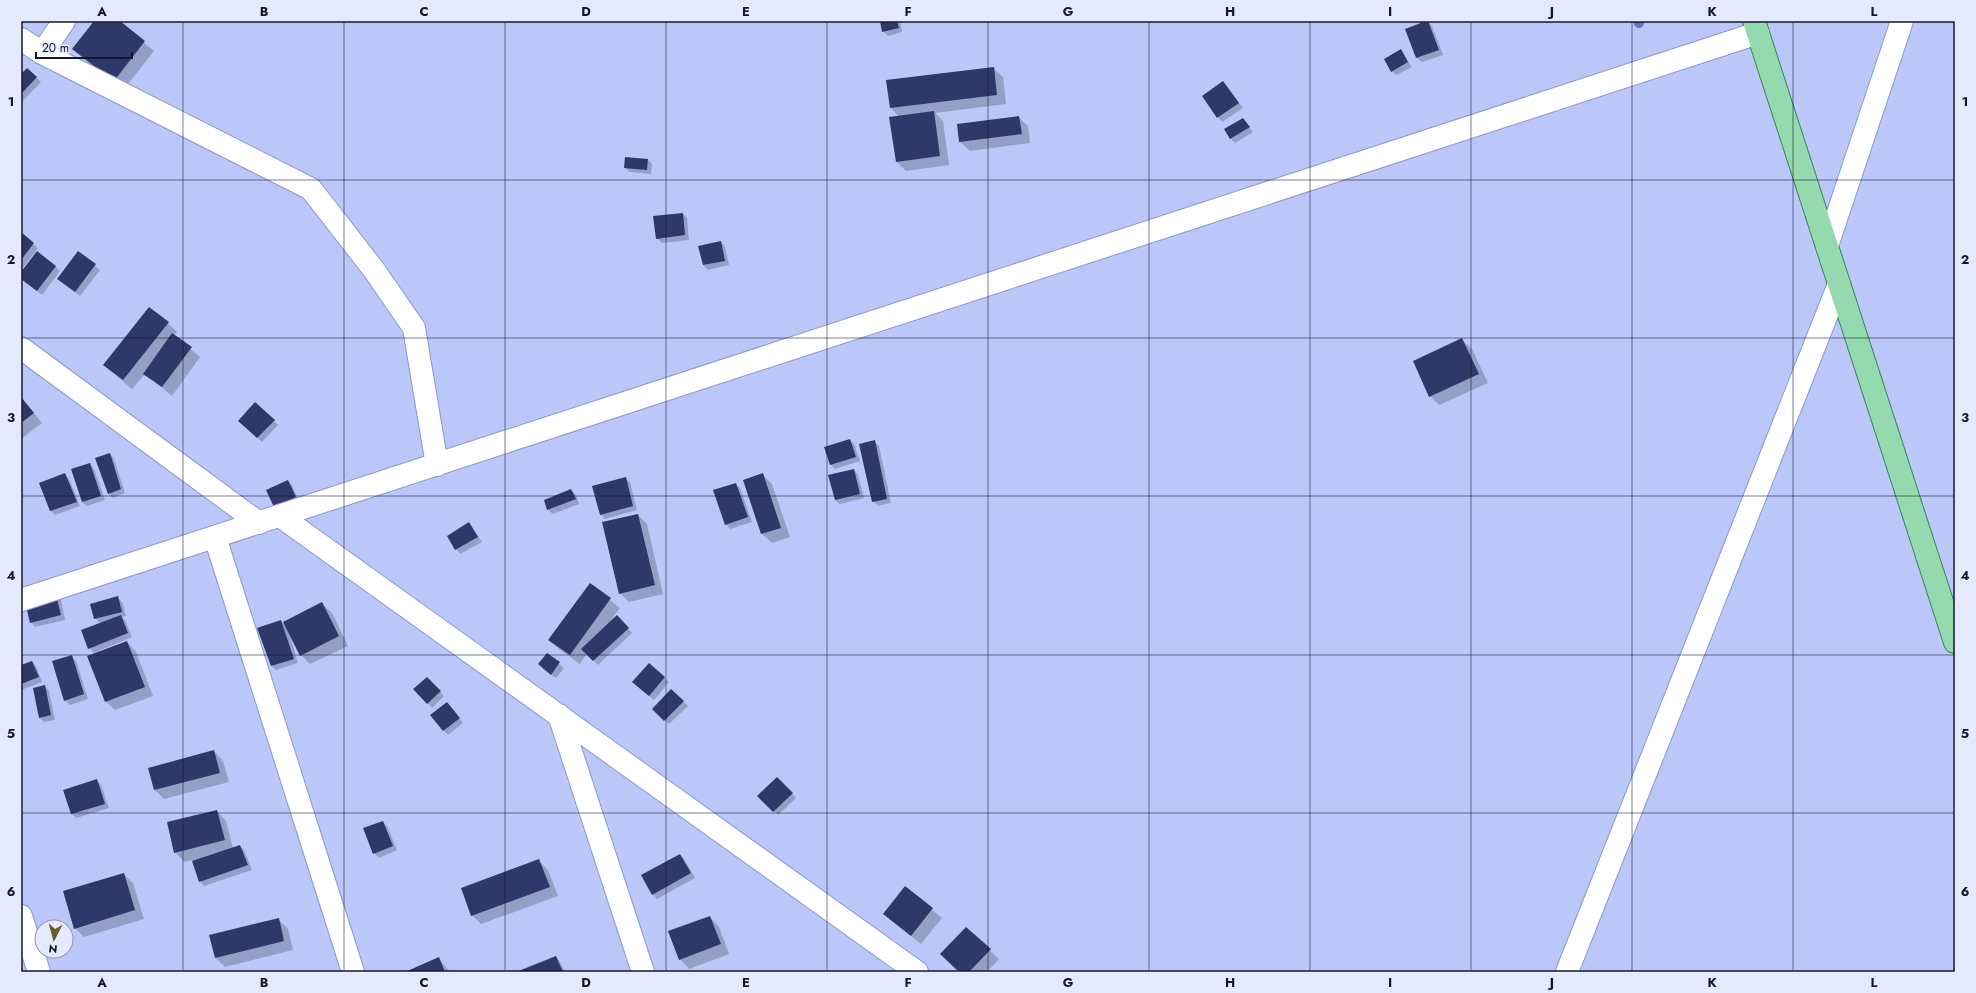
<svg xmlns="http://www.w3.org/2000/svg" width="1976" height="993" viewBox="0 0 1976 993" font-family="Jost,sans-serif">
	<style>
		.shadow { fill: #0003 }
		.lines { fill: none; stroke-linecap: round; stroke-linejoin: round }
		.stream { stroke: #6675b4; stroke-width: 10 }
		.building { fill: #2e3869 }
		.minor-casing { stroke: #8a98d2; stroke-width: 24 }
		.primary-casing { stroke: #39845d; stroke-width: 24 }
		.minor { stroke: #fff; stroke-width: 22 }
		.primary { stroke: #95d9ae; stroke-width: 22 }
		.grid { fill: none; stroke: #12172c; stroke-width: 1; stroke-opacity: 0.55 }
		.neatline { fill: none; stroke: #12172c; stroke-width: 1.5 }
		.grid-label { font-size: 13px; text-anchor: middle; font-weight: bold; fill: #12172c }
	</style>
	<rect width="100%" height="100%" fill="#bac7f8"/>
	<!-- shadow -->
	<path class="shadow" d="M95,21H118L154,51L124,89L83,59L74,49Z
		M881,21H900L902,32L888,36L883,31Z
		M1428,21L1432,26L1443,55L1422,62L1417,58L1406,30Z
		M1401,50L1412,67L1396,75L1392,71Z
		M993,68L1003,77L1006,104L935,113L943,121L949,165L906,171L897,162L890,118L899,117L891,108Z
		M27,69L41,82L21,103V76Z
		M1223,82L1243,108L1222,122L1203,97Z
		M1018,117L1028,126L1030,143L970,151L960,142Z
		M1243,119L1253,132L1235,143L1231,139Z
		M648,160L652,164L651,174L630,172L625,168Z
		M683,214L687,218L689,240L662,243L657,238Z
		M21,234L38,248L22,269H21Z
		M721,242L725,247L729,265L708,270L703,265L700,247Z
		M78,252L100,270L80,296L58,279Z
		M55,266L60,271L42,295L21,279V274Z
		M168,323L177,332L174,336L200,357L172,396L145,374L132,389L104,365Z
		M1462,340L1472,349L1488,383L1439,405L1430,396Z
		M21,397L42,423L21,439Z
		M274,421L278,425L262,442L244,425Z
		M850,440L854,444L860,461L835,469L831,465L825,448Z
		M874,441L879,446L891,503L878,506L873,501Z
		M110,454L114,459L125,493L113,498L108,493Z
		M90,464L94,469L105,500L87,506L82,502Z
		M854,470L858,475L864,498L840,504L835,500L830,476Z
		M65,474L69,479L80,506L55,515L51,511L40,484Z
		M762,474L772,484L790,537L772,543L762,534L744,480Z
		M625,478L630,482L637,510L605,519L601,514Z
		M288,481L292,485L299,502L274,506Z
		M735,484L740,488L752,522L730,529L726,524Z
		M571,490L576,495L579,504L553,514L548,510Z
		M638,515L647,524L663,594L629,602L620,593Z
		M469,523L482,542L460,554L456,549Z
		M590,584L620,608L611,620L617,617L632,633L598,665L587,653L580,664L559,649L549,640Z
		M56,596L61,600L65,620L35,627L31,622Z
		M117,597L122,602L126,616L122,617L125,620L132,637L94,653L89,648L101,624L95,618Z
		M322,604L332,613L348,646L310,664L301,655L288,629L298,663L276,670L272,666L259,629L281,621L286,627Z
		M127,642L136,652L153,696L115,710L105,701Z
		M547,654L564,668L556,678L543,669Z
		M71,656L76,661L88,699L70,705L65,700Z
		M32,662L36,666L42,682L21,690V666Z
		M664,677L669,682L654,700L638,687Z
		M427,678L444,696L432,708L415,689Z
		M45,686L49,691L55,720L44,722L40,718Z
		M671,690L688,706L669,724L653,709Z
		M451,708L463,723L448,735L431,715Z
		M214,751L223,761L229,782L164,799L155,790Z
		M777,778L796,798L778,815L759,796Z
		M97,781L101,785L109,808L76,818L72,814L64,791Z
		M217,811L226,821L233,848L240,846L244,850L252,870L204,886L200,881L193,860L184,862L175,852Z
		M383,822L387,826L397,850L379,858L374,853Z
		M680,855L684,859L695,878L657,899L653,894Z
		M539,861L548,870L558,896L481,924L472,915Z
		M123,874L133,883L144,919L84,937L75,928Z
		M905,887L942,918L921,944L884,914Z
		M710,917L719,927L729,954L689,969L680,959Z
		M278,919L288,929L293,950L225,967L216,958Z
		M966,928L999,959L987,972H960Z
		M556,957L560,962L565,972H519Z
		M439,959L450,972H407Z"/>
	<g class="lines">
		<!-- stream -->
		<path class="stream" d="M1638,21L1639,23"/>
	</g>
	<!-- building -->
	<path class="building" d="M94,21H120L145,41L114,81L72,49Z
		M880,21H897L899,28L882,32Z
		M1426,21H1428L1439,50L1416,58L1405,29Z
		M1401,49L1408,62L1391,72L1384,59Z
		M994,67L997,95L890,108L886,80Z
		M27,68L37,77L21,94V74Z
		M1223,81L1239,103L1217,118L1202,96Z
		M934,111L940,156L896,162L889,117Z
		M1019,116L1022,134L959,142L957,124Z
		M1243,118L1250,127L1230,139L1224,129Z
		M625,157L648,159L647,170L624,168Z
		M683,213L685,235L656,239L653,216Z
		M21,232L34,243L21,260Z
		M721,241L725,261L703,265L698,246Z
		M37,251L56,266L37,291L21,279V272Z
		M78,251L96,264L75,292L57,279Z
		M149,307L169,322L123,380L103,365Z
		M172,333L192,347L162,387L143,374Z
		M1462,338L1479,374L1429,397L1413,361Z
		M21,397L34,413L21,423Z
		M255,402L275,420L257,438L238,421Z
		M850,439L856,457L830,465L824,447Z
		M875,440L887,499L872,502L859,444Z
		M110,453L121,489L108,494L95,458Z
		M90,463L101,496L82,502L71,469Z
		M854,469L860,494L835,500L828,475Z
		M65,473L77,502L50,511L39,483Z
		M763,473L781,528L761,534L743,480Z
		M626,477L633,506L600,515L592,486Z
		M288,480L296,497L274,507L266,490Z
		M736,483L748,517L725,525L713,490Z
		M571,489L576,499L547,510L544,500Z
		M638,514L655,585L619,594L602,522Z
		M469,522L478,537L455,550L447,536Z
		M590,583L611,598L570,655L548,640Z
		M56,595L61,615L30,623L25,602Z
		M118,596L122,612L94,619L90,604Z
		M322,602L339,636L300,656L283,622Z
		M121,615L128,633L88,649L81,630Z
		M617,615L629,628L593,661L581,649Z
		M281,620L294,659L271,666L257,628Z
		M127,641L145,687L105,702L87,656Z
		M547,653L560,662L551,675L538,664Z
		M72,655L84,694L64,701L52,661Z
		M32,661L39,677L21,684V665Z
		M649,663L665,677L649,696L632,682Z
		M427,677L441,691L427,704L413,689Z
		M45,685L51,715L39,718L33,688Z
		M671,689L684,701L664,721L652,709Z
		M447,702L460,718L443,731L430,715Z
		M214,750L220,773L154,790L148,768Z
		M777,777L793,793L773,812L757,796Z
		M97,779L105,804L71,814L63,790Z
		M217,810L225,840L174,853L167,822Z
		M383,821L393,846L373,854L363,828Z
		M240,845L248,865L199,882L192,861Z
		M680,854L691,873L652,895L641,875Z
		M539,859L550,887L471,916L461,888Z
		M124,873L135,910L74,929L63,891Z
		M905,886L933,908L911,936L883,914Z
		M710,916L721,944L679,960L668,931Z
		M279,918L284,941L215,958L209,935Z
		M966,927L991,949L969,972H959L940,954Z
		M556,956L563,972H516Z
		M439,957L445,972H405Z"/>
	<g class="lines">
		<defs>
			<path id="minor" d="M21,39L42,53L311,189L374,270L414,328L437,465
				M42,53L64,21
				M1827,246L1902,21
				M21,348L259,523
				M280,516L917,972
				M215,537L353,972
				M21,600L1758,33
				M559,715L643,972
				M21,916L39,972
				M1567,972L1839,284"/>
			<path id="primary" d="M1754,21L1955,642"/>
		</defs>
		<!-- minor casing -->
		<use href="#minor" class="minor-casing"/>
		<!-- primary casing -->
		<use href="#primary" class="primary-casing"/>
		<!-- minor -->
		<use href="#minor" class="minor"/>
		<!-- primary -->
		<use href="#primary" class="primary"/>
	</g>
	<!-- grid -->
	<path class="grid" d="M183,21V972M344,21V972M505,21V972M666,21V972M827,21V972M988,21V972M1149,21V972M1310,21V972M1471,21V972M1632,21V972M1793,21V972M21,180H1955M21,338H1955M21,496H1955M21,655H1955M21,813H1955"/>
	<!-- border -->
	<rect width="1976" height="993" fill="none" stroke="#e4e9fc" stroke-width="44"/>
	<!-- north arrow -->
	<g transform="translate(54 939) rotate(186)"><circle r="19" fill="#e4e9fc" stroke="#9095a9"/>
	<path d="M0-3L7 15L0 10L-7 15Z" fill="#6a5b28"/>
	<text y="-6" font-size="11" font-weight="bold" text-anchor="middle" fill="#12172c">N</text>
	</g>
	<!-- scale -->
	<path d="M36 52v6h96v-6" fill="none" stroke="#12172c" stroke-width="2"/>
	<text x="42" y="52" font-size="12" fill="#12172c" stroke="#e4e9fc" stroke-width="3" paint-order="stroke">20 m</text>
	<rect x="22" y="22" width="1932" height="949" class="neatline"/>
	<g class="grid-label">
		<text x="102" y="16">A</text>
		<text x="264" y="16">B</text>
		<text x="424" y="16">C</text>
		<text x="586" y="16">D</text>
		<text x="746" y="16">E</text>
		<text x="908" y="16">F</text>
		<text x="1068" y="16">G</text>
		<text x="1230" y="16">H</text>
		<text x="1390" y="16">I</text>
		<text x="1552" y="16">J</text>
		<text x="1712" y="16">K</text>
		<text x="1874" y="16">L</text>
		<text x="11" y="106">1</text>
		<text x="1965" y="106">1</text>
		<text x="11" y="264">2</text>
		<text x="1965" y="264">2</text>
		<text x="11" y="422">3</text>
		<text x="1965" y="422">3</text>
		<text x="11" y="580">4</text>
		<text x="1965" y="580">4</text>
		<text x="11" y="738">5</text>
		<text x="1965" y="738">5</text>
		<text x="11" y="896">6</text>
		<text x="1965" y="896">6</text>
		<text x="102" y="987">A</text>
		<text x="264" y="987">B</text>
		<text x="424" y="987">C</text>
		<text x="586" y="987">D</text>
		<text x="746" y="987">E</text>
		<text x="908" y="987">F</text>
		<text x="1068" y="987">G</text>
		<text x="1230" y="987">H</text>
		<text x="1390" y="987">I</text>
		<text x="1552" y="987">J</text>
		<text x="1712" y="987">K</text>
		<text x="1874" y="987">L</text>
	</g>
</svg>
